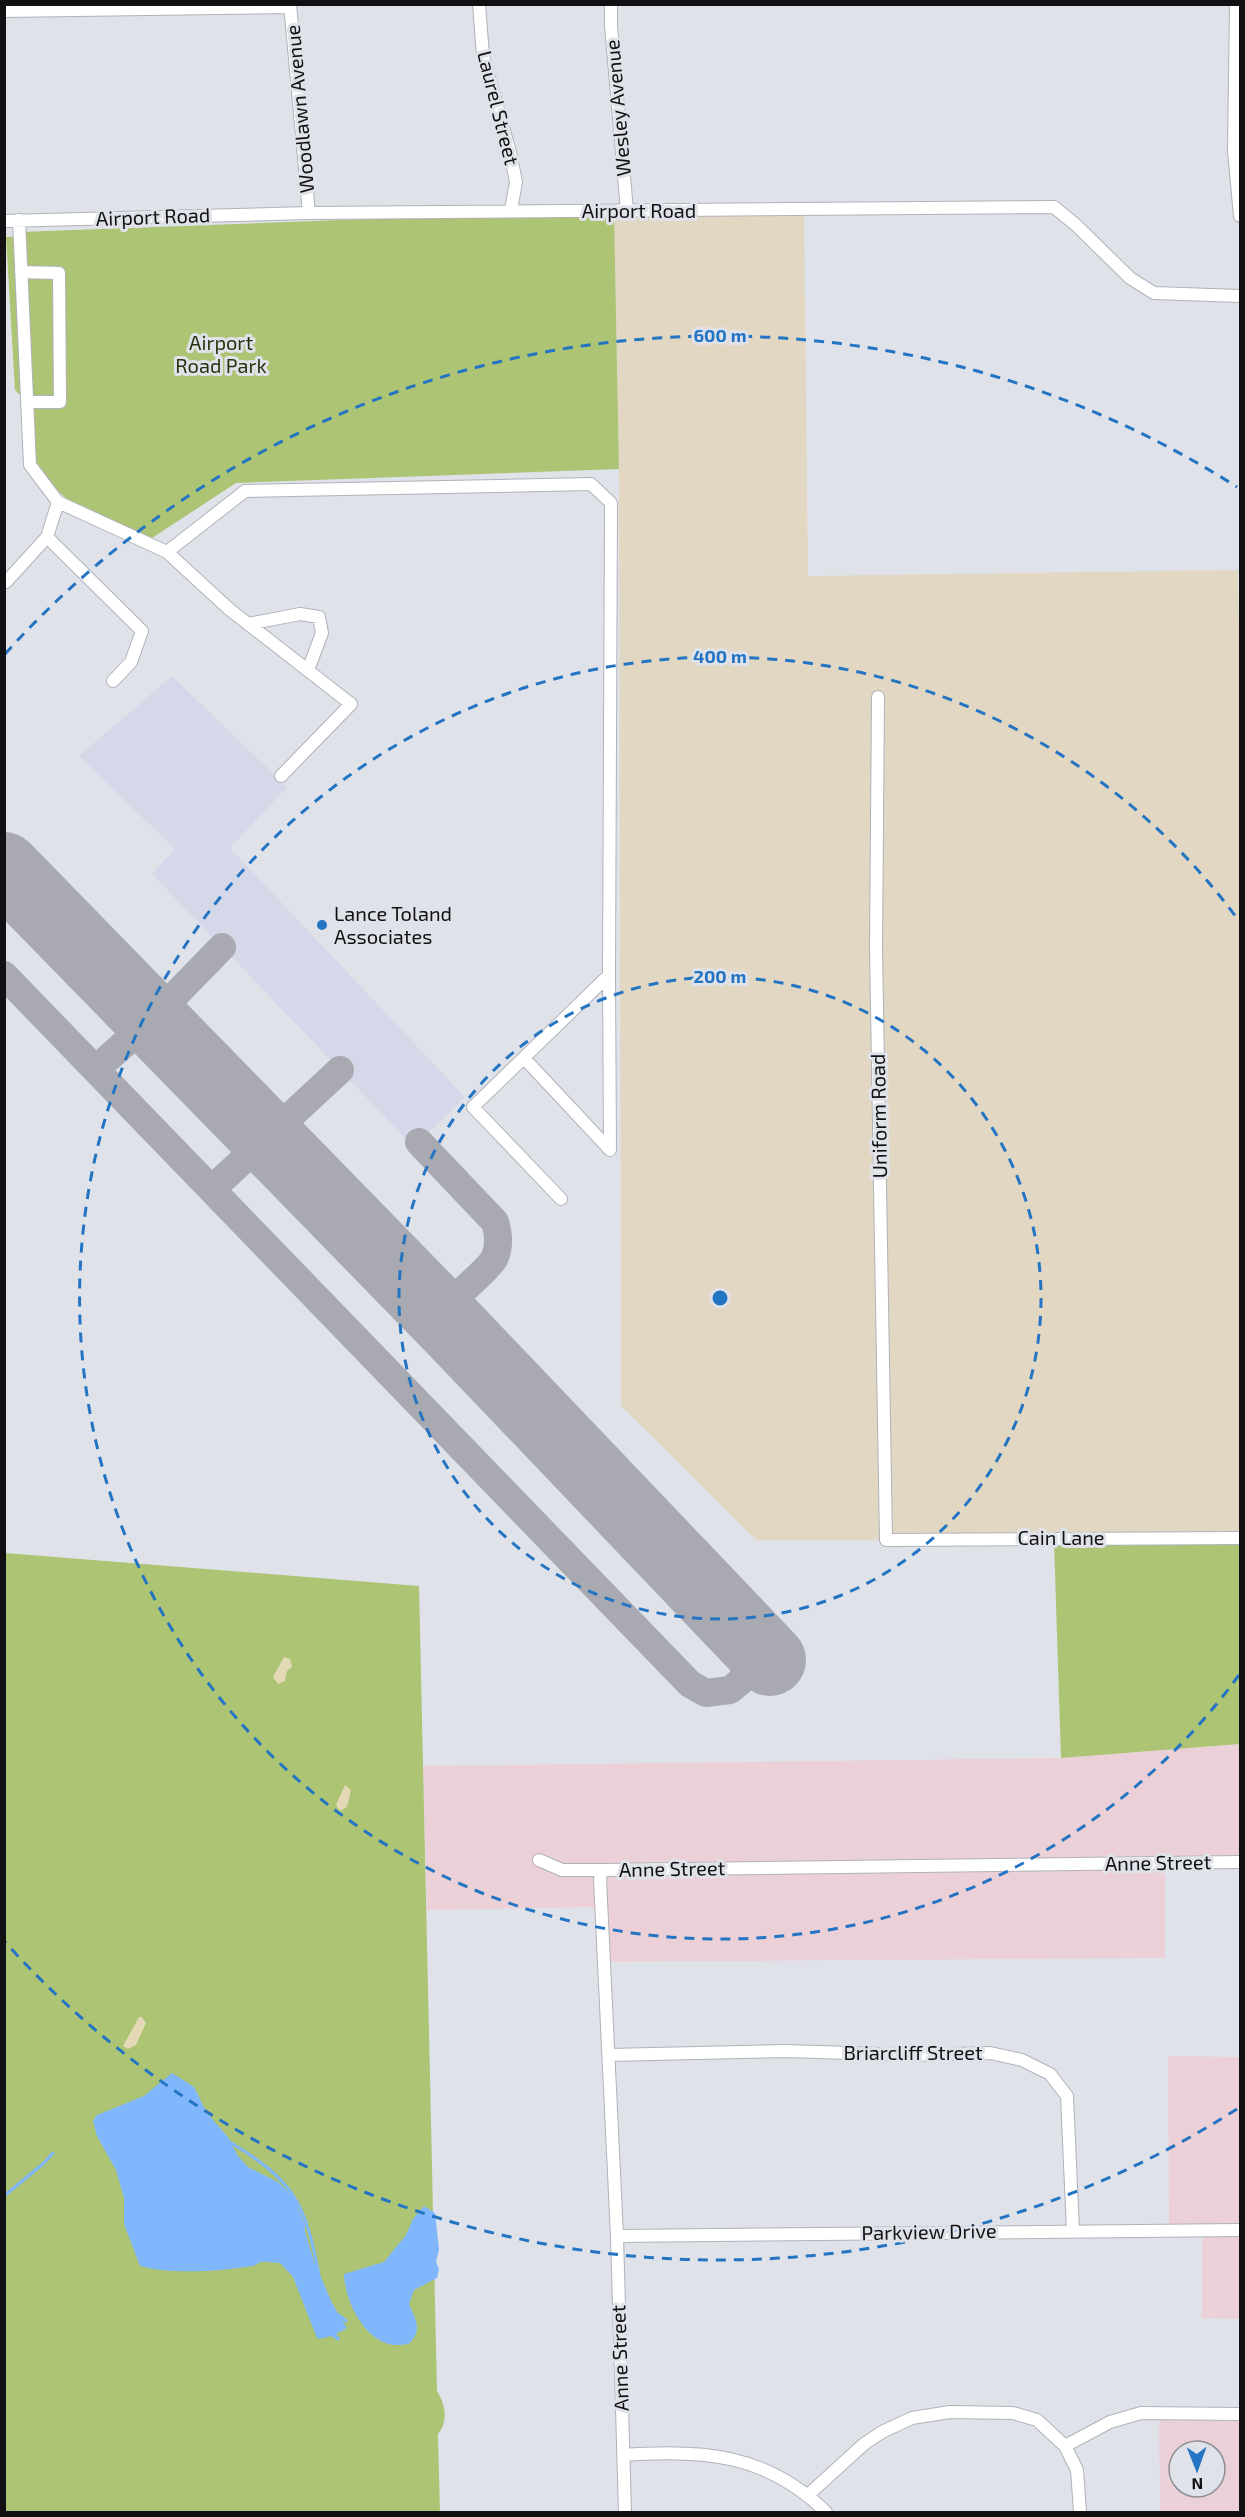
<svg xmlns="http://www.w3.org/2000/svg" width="1245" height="2517" viewBox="0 0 1245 2517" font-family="'Exo 2',sans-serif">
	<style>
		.commercial { fill: #ebd1d7; fill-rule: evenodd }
		.industrial { fill: #e2d7c3 }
		.built { fill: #d5d8e8 }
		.green { fill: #acc474 }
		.sand { fill: #e3d9b4 }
		.water { fill: #7fb6fc }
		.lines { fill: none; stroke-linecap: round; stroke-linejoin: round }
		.stream { stroke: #7fb6fc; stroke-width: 3 }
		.taxiway { stroke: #a9aab1; stroke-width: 28 }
		.runway { stroke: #a9aab1; stroke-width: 72 }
		.street-casing { stroke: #b0b2ba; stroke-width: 14 }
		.street { stroke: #fff; stroke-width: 12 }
		.ring { fill: none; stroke: #2374c3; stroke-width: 3; stroke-dasharray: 10 8 }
		.poi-dot { fill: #2374c3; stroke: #e0e2ea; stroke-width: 2 }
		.labels { text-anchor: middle; stroke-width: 6; stroke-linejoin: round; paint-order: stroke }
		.street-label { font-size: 20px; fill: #111114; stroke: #e0e2ea }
		.park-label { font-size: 20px; fill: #29330e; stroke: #e0e2ea }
		.poi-label { font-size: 20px; fill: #111114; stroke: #e0e2ea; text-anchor: start }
		.centre { fill: #2374c3; stroke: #e0e2ea; stroke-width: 3 }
		.ring-label { font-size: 18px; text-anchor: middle; font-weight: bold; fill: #2374c3; stroke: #e0e2ea; stroke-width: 6; stroke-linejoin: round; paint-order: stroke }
	</style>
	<rect width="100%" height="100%" fill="#e0e2ea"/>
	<!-- commercial -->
	<path class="commercial" d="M1240,1744V1862H1165V1958L597,1962L594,1907L427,1910L423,1766L1061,1758Z
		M1168,2056L1240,2057V2319L1202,2318V2233L1169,2231Z
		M1240,2408V2512H1160L1159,2409ZM1179,2451H1215V2487H1179Z"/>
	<!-- industrial -->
	<path class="industrial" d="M804,207L808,576L1238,570L1240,683V1541L756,1540L621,1406L619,469L614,210Z"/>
	<!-- built -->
	<path class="built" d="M172,676L287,787L230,848L465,1097L414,1147L152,874L175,849L79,756Z"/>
	<!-- green -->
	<path class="green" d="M614,210L619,469L236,483L152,538L74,504L38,476L22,397L15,390L6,237L19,236V232Z
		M1240,1541V1744L1061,1758L1054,1542Z
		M5,1553L419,1586L437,2391C445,2404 449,2421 438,2434L440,2512H5Z"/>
	<!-- sand -->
	<path class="sand" d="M284,1657L290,1659L292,1667L287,1671L285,1681L278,1684L273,1677Z
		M345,1785L351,1790L347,1807L340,1811L336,1805Z
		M139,2017H142L146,2023L136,2045L128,2049L123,2046Z"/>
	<!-- water -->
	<path class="water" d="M172,2073L194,2087L207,2113L228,2137L238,2156L248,2167L278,2182L294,2198L305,2225V2232L314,2261L332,2303L347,2328L336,2334L340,2338L338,2341L331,2336L320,2339L317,2338L293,2277L280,2263C274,2263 267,2261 261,2262C258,2263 256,2265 253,2266C220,2271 173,2275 140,2266L124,2224V2198L116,2170L97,2136L93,2121L97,2115L144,2096Z
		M424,2206L435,2213L439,2249L436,2262L439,2269L437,2278L414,2290L409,2304C415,2319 423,2328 410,2343C371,2356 345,2305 344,2274L384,2262L406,2235L413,2219Z"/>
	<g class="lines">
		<!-- stream -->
		<path class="stream" d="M228,2141C293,2180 305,2201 319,2275
			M4,2196L44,2163L53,2153
			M339,2315L346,2321"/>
		<!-- taxiway -->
		<path class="taxiway" d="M4,975L690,1684L706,1693L730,1690L741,1681L758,1647
			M96,1069L152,1019L222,947
			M419,1142L495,1222C499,1235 500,1247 494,1259C486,1272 450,1301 438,1313
			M212,1189L340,1070"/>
		<!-- runway -->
		<path class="runway" d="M4,868L456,1331L770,1660"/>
		<defs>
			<path id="street" d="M290,4L309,213
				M479,4L483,56L510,152L516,182L511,210
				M611,4V26L627,211
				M1236,4L1234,151L1240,216
				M4,11L290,7
				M19,220L30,465L58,502L167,552L245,491L591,484L611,503L609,975L473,1107L561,1199
				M4,221L309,213L1054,207L1076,225L1130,278L1154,293L1240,296
				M21,272L59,273L60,402H27
				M47,537L142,631L131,662L113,681
				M167,552L229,609L351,704L281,776
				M4,581L6,582L47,537L58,502
				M248,624L300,614L319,617L322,633L308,670
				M878,697L876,948L886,1540L1240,1538
				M524,1058L610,1150L609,975
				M539,1860L562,1870H602L1240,1862
				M602,1870L600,1879L617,2236L625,2512
				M609,2055L785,2051L914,2055L990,2053L1022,2060L1050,2074L1067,2096L1073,2231
				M617,2236L1240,2230
				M1065,2446L1110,2422L1141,2413L1240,2414
				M623,2455C703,2449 767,2454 826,2512
				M808,2495L864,2444L882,2432L912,2418L950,2412L1013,2413L1037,2420L1065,2446L1077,2470L1080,2512"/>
		</defs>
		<!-- street casing -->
		<use href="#street" class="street-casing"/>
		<!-- street -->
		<use href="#street" class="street"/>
	</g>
	<!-- distance rings -->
	<g class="ring">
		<circle cx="720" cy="1298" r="321"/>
		<path d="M1239 1675A641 641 0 1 1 1239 921"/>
		<path d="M1237 2109A962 962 0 0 1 5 1942M5 654A962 962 0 0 1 1237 487"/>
	</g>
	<!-- markers -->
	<circle class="poi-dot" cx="322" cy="925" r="6"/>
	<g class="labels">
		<!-- street labels -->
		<g class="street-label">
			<text transform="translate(498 108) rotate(76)" y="7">Laurel Street</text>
			<text transform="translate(618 108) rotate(-95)" y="7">Wesley Avenue</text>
			<text transform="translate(300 109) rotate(-95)" y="7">Woodlawn Avenue</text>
			<text x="639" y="218">Airport Road</text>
			<text transform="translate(153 217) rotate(-2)" y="7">Airport Road</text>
			<text transform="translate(879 1116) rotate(-91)" y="7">Uniform Road</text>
			<text x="1061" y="1545">Cain Lane</text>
			<text transform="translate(1158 1863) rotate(-1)" y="7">Anne Street</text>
			<text transform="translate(672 1869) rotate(-1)" y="7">Anne Street</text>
			<text x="913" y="2060">Briarcliff Street</text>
			<text transform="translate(929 2232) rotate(-1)" y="7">Parkview Drive</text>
			<text transform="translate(620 2358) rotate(-92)" y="7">Anne Street</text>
		</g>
		<!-- park labels -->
		<g class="park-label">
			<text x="221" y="350">Airport<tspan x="221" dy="23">Road Park</tspan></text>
		</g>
		<!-- poi labels -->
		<g class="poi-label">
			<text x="334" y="921">Lance Toland<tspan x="334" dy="23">Associates</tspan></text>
		</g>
	</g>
	<circle cx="720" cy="1298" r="9" class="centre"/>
	<g class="ring-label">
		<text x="720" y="342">600 m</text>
		<text x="720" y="663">400 m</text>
		<text x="720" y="983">200 m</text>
	</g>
	<!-- border -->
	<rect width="1245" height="2517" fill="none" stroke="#111114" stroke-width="12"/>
	<!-- north arrow -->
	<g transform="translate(1197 2469) rotate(179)"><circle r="28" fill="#e0e2ea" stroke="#8d8e94" stroke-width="1.5"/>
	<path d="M0-4.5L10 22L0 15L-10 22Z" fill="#2374c3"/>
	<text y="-9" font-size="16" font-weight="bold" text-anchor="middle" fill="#111114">N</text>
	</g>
</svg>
